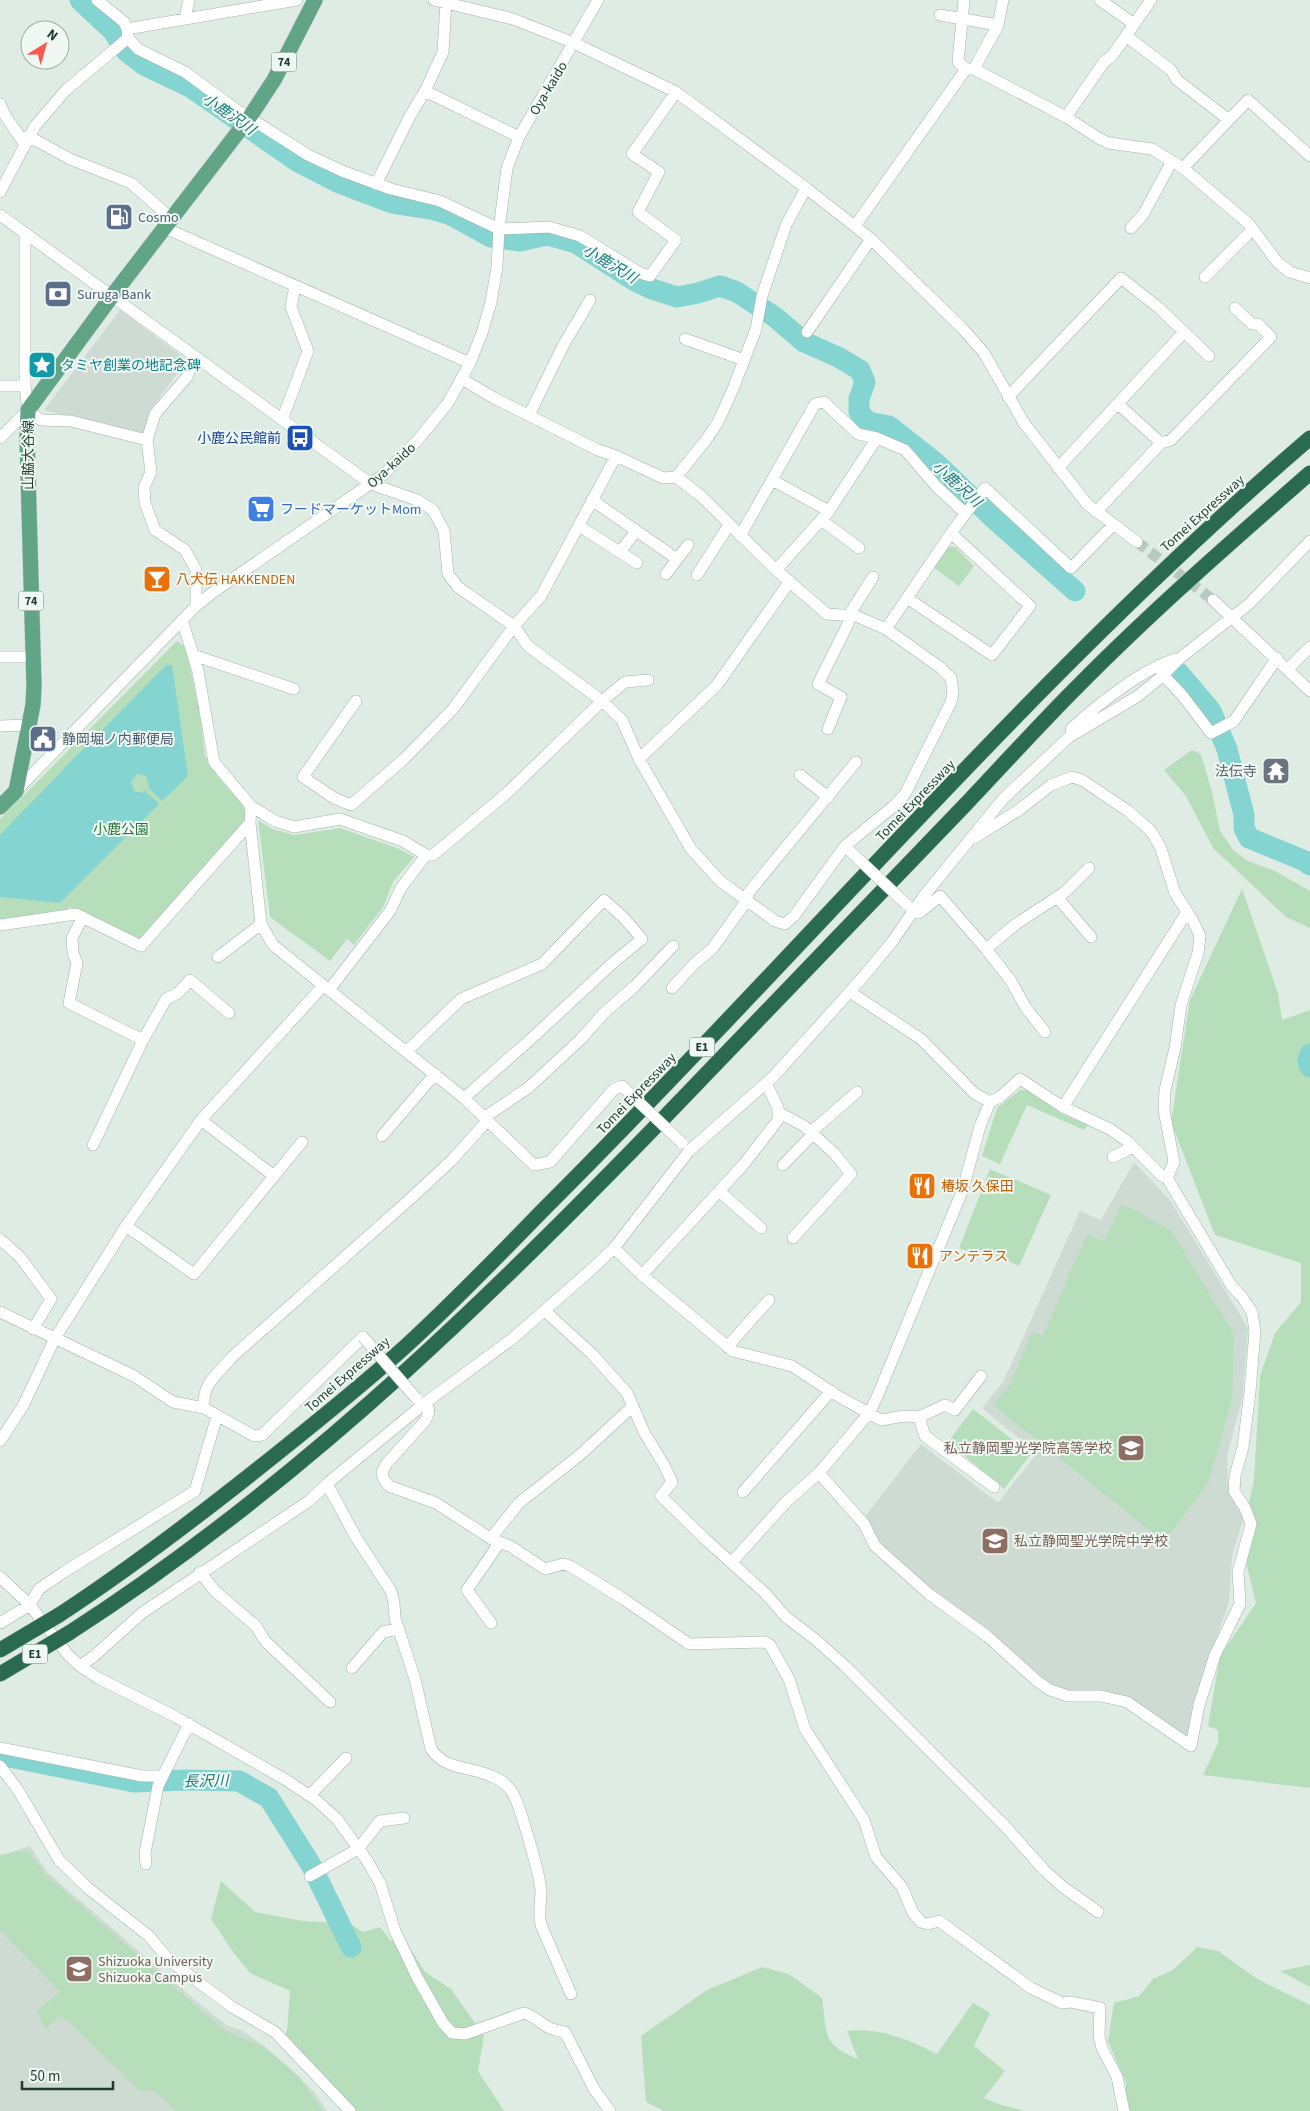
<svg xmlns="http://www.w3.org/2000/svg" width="1310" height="2111" viewBox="0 0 1310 2111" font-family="'Source Sans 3','Noto Sans JP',sans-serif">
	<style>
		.built { fill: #cedbd3 }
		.green { fill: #b7deba }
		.water { fill: #84d4d2 }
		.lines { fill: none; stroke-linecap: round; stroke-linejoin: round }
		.river { stroke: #84d4d2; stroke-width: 21 }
		.minor-tunnel { stroke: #b9c9c0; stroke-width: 11; stroke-dasharray: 11 5.5; stroke-linecap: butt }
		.minor-casing { stroke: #a2b4aa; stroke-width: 12 }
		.major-casing { stroke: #c0c9c5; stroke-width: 16 }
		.highway-casing { stroke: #c0c9c5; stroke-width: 16 }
		.minor { stroke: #fff; stroke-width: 11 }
		.major { stroke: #61a486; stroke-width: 15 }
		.highway { stroke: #2a6a51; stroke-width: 15 }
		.minor-bridge-casing { stroke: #a2b4aa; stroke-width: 12; stroke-linecap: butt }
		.highway-bridge-casing { stroke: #c0c9c5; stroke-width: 16; stroke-linecap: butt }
		.minor-bridge { stroke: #fff; stroke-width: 11 }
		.highway-bridge { stroke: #2a6a51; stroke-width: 15 }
		.labels { text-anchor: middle; stroke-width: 4; stroke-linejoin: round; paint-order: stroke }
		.shield { fill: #f0f8f3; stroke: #5e756a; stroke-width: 1 }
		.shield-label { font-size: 12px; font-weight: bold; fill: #1f3d2f }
		.street-label { font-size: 14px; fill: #1f3d2f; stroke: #f0f8f3 }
		.service-label { font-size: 14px; fill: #4e5e75; stroke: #f0f8f3; text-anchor: start }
		.culture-label { font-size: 14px; fill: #0d838f; stroke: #f0f8f3; text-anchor: start }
		.transit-label { font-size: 14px; fill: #164399; stroke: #f0f8f3; text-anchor: end }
		.shop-label { font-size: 14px; fill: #366cbe; stroke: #f0f8f3; text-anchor: start }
		.food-label { font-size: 14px; fill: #c56008; stroke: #f0f8f3; text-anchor: start }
		.worship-label { font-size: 14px; fill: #5b616d; stroke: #f0f8f3; text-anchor: end }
		.park-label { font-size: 14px; fill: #277637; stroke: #f0f8f3 }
		.education-label { font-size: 14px; fill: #785e54; stroke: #f0f8f3; text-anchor: start }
		.water-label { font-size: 15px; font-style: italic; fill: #177b7a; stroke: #f0f8f3 }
	</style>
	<rect width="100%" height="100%" fill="#dfece4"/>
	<!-- built -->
	<path class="built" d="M120,310L187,360L148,413L146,433L112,428L44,410Z
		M1134,1162L1170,1200L1248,1328L1242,1400L1227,1455L1228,1487L1244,1517L1232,1556L1229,1602L1211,1654L1187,1739L1128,1698L1069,1691L1056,1688L989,1633L932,1593L877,1542L864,1518L921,1444L998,1503L1037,1453L982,1408L1003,1382L1080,1211L1101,1220Z
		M30,1846L47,1872L195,2000L226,2025L243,2031L262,2044L290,2068L315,2093L327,2111H0V1856Z"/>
	<!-- green -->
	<path class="green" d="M948,547H955L974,566L959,586L934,568Z
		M177,641L184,646L189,662L200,714L205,756L218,777L240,801L248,815L243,825L144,942L120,934L70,907L64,912L0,921V819Z
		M1192,750L1201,754L1212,792L1220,831L1234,851L1248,861L1275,871L1310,891V928L1286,917L1213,848L1186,796L1164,770Z
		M258,820L272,829L294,835L340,828L397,848L414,857L393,882L383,907L354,945L347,939L330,961L270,917Z
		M1242,889L1278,993L1282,1020L1310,1010V1788L1203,1775L1218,1743V1730L1208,1726L1220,1656L1256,1603L1241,1542L1254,1479L1260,1376L1275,1333L1301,1302V1263L1215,1235L1171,1122L1190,1000Z
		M1020,1090H1028L1062,1114L1088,1125L1084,1130L1027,1105L1000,1164L982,1156L997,1108Z
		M990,1169L1051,1195L1019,1266L983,1249L977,1255L959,1248Z
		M1122,1204L1171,1230L1234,1334L1232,1399L1209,1481L1164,1542L993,1405L1011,1383L1032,1332L1043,1336L1087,1234L1104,1241Z
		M973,1409L1031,1454L1004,1489L948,1442Z
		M27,1850L48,1877L224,2030L264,2047L299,2077L323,2111H175L154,2090L140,2091L61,2015L45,2029L37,2011L60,1992L0,1930V1855Z
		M221,1881L255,1912L303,1921L349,1923L363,1932L380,1927L390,1940L408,1945L425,1972L451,1989L484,2036L478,2071L504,2111H341L311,2066L281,2041L287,2031L290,1991L250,1973L233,1952L211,1919Z
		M1197,1947L1218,1951L1259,1980L1310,2005V2111H1125L1126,2083L1108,2041L1114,2003L1139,1996L1153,1979L1173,1970Z
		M1310,1965V1987L1280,1971L1309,1965Z
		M762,1967L789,1974L822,1998C827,2031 821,2045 858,2059L847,2031C880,2027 909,2040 937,2054L973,2003L990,2013L974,2046L1005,2071L984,2098L999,2104L1024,2111H664L646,2102L641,2036L707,1990Z"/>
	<!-- water -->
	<path class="water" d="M166,665H172L188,776L162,801L148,787L149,785L146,776L137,774L131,782L134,791L142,793L144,790L159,804L60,903L0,897V835L84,748C90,747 94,745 95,738Z"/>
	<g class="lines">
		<!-- river -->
		<path class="river" d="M80,0L113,31L126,51L144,65L190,87L298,162L339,183L392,203L431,209L451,215L491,237L520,241L547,235L576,243L635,281L652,289L677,297L698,293L720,286L737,292L775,317L804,342L838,357L860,370L865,382L859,399V412L868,422L889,426L936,463L993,518L1075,591
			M1179,673L1211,711L1227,749L1244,815V828L1249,838L1305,861L1310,865
			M1310,1054L1308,1061L1310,1067
			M0,1755L134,1782L187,1780L239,1781L269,1798L311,1865L351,1947"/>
		<!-- minor-tunnel -->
		<path class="minor-tunnel" d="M1137,542L1213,600"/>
		<defs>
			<path id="minor" d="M97,0L124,22L127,29L128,38L138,49L185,72L234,108L308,155L342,171L391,189L440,201L499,229L549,227L580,236L640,273L650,276L676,240L638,212L659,172L632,154L676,92
				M434,0L513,19L574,43L676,92L806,188L871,239L963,329L984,353L1024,423L1087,504L1137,542
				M964,0L958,62L966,69H974L1066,117L1100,139L1109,143L1152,149L1183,168L1249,224L1278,263L1290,272L1310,278
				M1100,0L1134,24
				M940,15L998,25
				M185,18L189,0
				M127,29L297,0
				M1126,36L1171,70L1177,80L1229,120
				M974,69L998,25L1003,0
				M425,91L519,137
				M0,104L6,117L24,143
				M1066,117L1104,62L1112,56L1151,0
				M28,136L70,159L131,183L172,219
				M1183,168L1248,100L1310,156
				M376,184L410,116L425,91L443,52L446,3
				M0,192L35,126L66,90L128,38
				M0,215L371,484L417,500L433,510L444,531L448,574L458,587L514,626L528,646L602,701L622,720L639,759L691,849L720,881L775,921L785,924L794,916L845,846L895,805L905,794L951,702L953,693L951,678L941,668L886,629L856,616L827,614L776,570L701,496L676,477L663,478L616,456L598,450L494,398L462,379
				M855,226L966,69
				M165,228L470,363
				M1131,228L1143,215L1172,161
				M25,234V386L28,410L41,420L71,421L147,440L151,472L144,487L145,503L155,530L185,550L196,570V606
				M1205,277L1253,229
				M807,332L871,239
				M685,339L744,360
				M0,386H25
				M1008,397L1121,278L1159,308L1209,356
				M529,415L563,346L590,300
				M282,420L308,351L291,307L295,286
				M0,438L28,410
				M147,440L155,414L187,377L195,357
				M1161,443L1171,440L1271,337L1258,324H1252L1235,308
				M1058,468L1184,332
				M676,477L706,440L718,422L733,389L756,329L762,296L786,225L806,188
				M772,480L829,511
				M592,500L677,559
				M1096,512L1161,443L1118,404
				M821,520L859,548
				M579,526L637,563
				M740,536L815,404L824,402L858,434L877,438L905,450L936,486L965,513
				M620,552L636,531
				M776,570L829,511L877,438
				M666,574L688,545
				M697,575L729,525
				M907,598L992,655L1030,606L951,533
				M1213,600L1310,691
				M182,620L198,671L214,762L251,806L275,821L294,827L340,819L403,841L426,855L401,888L390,911L329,990
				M886,629L951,533L985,488L1071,568L1113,525
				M193,655L294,689
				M0,657H33
				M1288,669L1310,647
				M1163,675L1182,695L1211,733L1234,721L1277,658
				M356,701L303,777L334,798L351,805L405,758L453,709L514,626L541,596L616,456
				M0,726L29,725
				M828,729L841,697L818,684L848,624L849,615L873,577
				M1071,729C1097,705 1142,669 1176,659
				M639,759L717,685L790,581
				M800,775L828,797
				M16,791L196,606L212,593L383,475L417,441L448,403L470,363L482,333L491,302L497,267L499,229L507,168L519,137L598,0
				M251,806L250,823L261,924L273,945L464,1098L534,1165L550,1162L614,1089L622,1086L626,1090
				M974,838L1019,810L1051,785L1072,777L1082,780L1128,811L1150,830L1160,846L1175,893L1193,921L1200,936L1198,953L1181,1005L1175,1048L1165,1090L1164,1110L1174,1162L1167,1178
				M426,855H433L506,794L602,701L625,682L648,680
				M1057,897L1091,937
				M911,908L919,913L940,896L986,949L1011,981L1026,1008L1045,1032
				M83,917L72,938L73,953L77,963L69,1003L143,1040
				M0,925L76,914L141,946L250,823
				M986,949L1016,924L1065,892L1089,868
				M218,957L261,924
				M672,988L694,964L712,949L747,900L749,892L856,762
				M407,1051L461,999L542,964L604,900L624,918L642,939L616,960L532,1038L464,1098
				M1063,1107L1187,912
				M778,1112L804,1126L834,1153L851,1174L793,1238
				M485,1117L528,1088L581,1039L603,1014L635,986L673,946
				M201,1120L274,1176
				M811,1132L857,1092
				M382,1136L435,1074
				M93,1145L143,1040L166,999L178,993L190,980L229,1013
				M1113,1157L1133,1147
				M783,1165L813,1134
				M719,1191L761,1228
				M126,1226L194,1274L302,1142
				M0,1239L20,1257L51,1299L33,1329
				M614,1248L642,1275L733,1351L792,1366L838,1396L881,1420L904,1416L919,1417L945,1405L955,1410L981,1376
				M642,1275L744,1164L778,1120V1108L766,1083
				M545,1311L592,1354L627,1393L644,1432L664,1465L672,1482L661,1496L705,1539L765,1593L786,1617L816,1640L845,1666L1004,1825L1045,1871L1063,1887L1098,1912
				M0,1312L134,1376L173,1402L204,1408L254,1436L262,1435L363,1337
				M727,1347L769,1300
				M425,1403C431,1410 429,1413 425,1421L387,1463L382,1472L384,1480L389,1486L436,1503L493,1540L510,1546L545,1569L563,1564L570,1566L625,1600L689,1644L765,1642L770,1645L789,1679L805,1729L864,1820L876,1857L902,1887L913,1913L921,1922L928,1924L939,1921L1031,1988L1062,2003L1071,2002L1100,2008L1099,2036L1102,2048L1117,2077L1124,2111
				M204,1408C202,1383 217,1375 232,1357L409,1200L451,1161L488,1120
				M919,1417L925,1436L994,1487
				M0,1441L23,1406L55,1338L126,1226L201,1120L323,986
				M819,1473L864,1524L875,1546L929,1594L987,1636L1037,1681L1050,1690L1068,1696H1101L1127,1702L1191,1746L1199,1705L1215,1655L1240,1604L1238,1572L1251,1524L1245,1508L1234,1491L1235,1476L1243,1447L1250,1392L1255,1331L1252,1312L1242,1297L1231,1285L1167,1178L1161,1175L1127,1141L1110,1129L1063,1107L1020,1079L1000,1097L990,1102L974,1093L921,1039L850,992
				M327,1484L357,1539L391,1591L394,1603L395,1618L415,1679L431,1749C446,1771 470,1766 491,1776C499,1779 508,1785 512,1792C520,1804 540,1876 541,1891C541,1903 538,1913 541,1925L571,1994
				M743,1492L831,1391
				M491,1538L519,1503L581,1454L633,1406
				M732,1562L787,1501L819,1473L869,1413L877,1397L963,1189L980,1126L990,1102
				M200,1572L215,1591L256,1626L265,1641L330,1702
				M0,1577L30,1605L68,1655L80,1666L98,1678L176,1717L286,1780L316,1800L337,1819L366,1859L380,1883L395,1931L417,1977L443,2023L452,2033L465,2034L524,2013C542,2019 543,2030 565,2032L594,2089L610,2111
				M0,1623L30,1605L39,1589L64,1572L195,1491L217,1416
				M491,1623L467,1590L500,1542
				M80,1666L93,1657L142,1613L309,1501L329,1482L425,1403L512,1339L593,1268L614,1248L689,1151L773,1077L863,977L892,942L923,897L1003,799L1069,737L1138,696L1160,678L1180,658L1249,604L1310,541
				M352,1668L383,1632L398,1629
				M0,1748L142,1776H162
				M0,1766L18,1790L59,1860L89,1889L149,1936L169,1960L232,2007L275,2032L350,2111
				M310,1795L346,1758
				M146,1864L145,1853L158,1786L189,1724
				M310,1876L358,1849L380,1821L404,1818"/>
			<path id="major" d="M0,807L16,791L33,705L34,686L27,438L28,410L112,296L249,118L274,80L315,0"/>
			<path id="highway" d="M59,1615C134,1566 204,1512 274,1456C319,1420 364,1384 407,1345C456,1300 502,1252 548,1205C803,951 1036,673 1310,438
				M69,1633C310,1478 513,1276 710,1070C795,982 880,893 965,805C1002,766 1039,725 1077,687C1151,612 1231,542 1310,473"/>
		</defs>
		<!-- minor casing -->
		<use href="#minor" class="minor-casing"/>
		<!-- major casing -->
		<use href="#major" class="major-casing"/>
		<!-- highway casing -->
		<use href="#highway" class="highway-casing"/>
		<!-- minor -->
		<use href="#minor" class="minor"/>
		<!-- major -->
		<use href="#major" class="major"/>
		<!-- highway -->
		<use href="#highway" class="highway"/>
		<defs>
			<path id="minor-bridge" d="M850,851L906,904
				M626,1090L682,1143
				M363,1337L416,1398"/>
			<path id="highway-bridge" d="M0,1650L59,1615
				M0,1674L69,1633"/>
		</defs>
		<!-- minor-bridge casing -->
		<use href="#minor-bridge" class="minor-bridge-casing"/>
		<!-- highway-bridge casing -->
		<use href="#highway-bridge" class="highway-bridge-casing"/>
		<!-- minor-bridge -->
		<use href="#minor-bridge" class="minor-bridge"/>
		<!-- highway-bridge -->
		<use href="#highway-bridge" class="highway-bridge"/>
	</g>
	<!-- icons -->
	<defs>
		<symbol id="fuel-square" viewBox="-11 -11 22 22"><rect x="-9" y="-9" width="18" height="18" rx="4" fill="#5c6f8a" stroke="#f0f8f3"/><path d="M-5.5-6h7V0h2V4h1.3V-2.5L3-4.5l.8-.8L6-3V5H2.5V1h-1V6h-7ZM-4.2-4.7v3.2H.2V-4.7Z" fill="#fff"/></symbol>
		<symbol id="bank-square" viewBox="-11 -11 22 22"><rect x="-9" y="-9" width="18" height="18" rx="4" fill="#5c6f8a" stroke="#f0f8f3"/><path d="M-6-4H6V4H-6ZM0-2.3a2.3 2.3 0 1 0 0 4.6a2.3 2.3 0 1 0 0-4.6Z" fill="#fff"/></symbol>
		<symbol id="sight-square" viewBox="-11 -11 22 22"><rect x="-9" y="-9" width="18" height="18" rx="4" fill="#0f9aa8" stroke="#f0f8f3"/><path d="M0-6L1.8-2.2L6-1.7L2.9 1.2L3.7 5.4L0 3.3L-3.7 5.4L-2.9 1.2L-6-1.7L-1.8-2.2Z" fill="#fff"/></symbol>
		<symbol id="bus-square" viewBox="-11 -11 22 22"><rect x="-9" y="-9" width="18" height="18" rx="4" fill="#1a4fb4" stroke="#f0f8f3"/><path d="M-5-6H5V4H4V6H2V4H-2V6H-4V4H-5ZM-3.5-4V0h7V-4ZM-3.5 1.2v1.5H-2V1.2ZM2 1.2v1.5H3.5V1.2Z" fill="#fff"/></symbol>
		<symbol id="supermarket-square" viewBox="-11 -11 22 22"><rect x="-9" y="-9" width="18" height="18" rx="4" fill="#3f7fe0" stroke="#f0f8f3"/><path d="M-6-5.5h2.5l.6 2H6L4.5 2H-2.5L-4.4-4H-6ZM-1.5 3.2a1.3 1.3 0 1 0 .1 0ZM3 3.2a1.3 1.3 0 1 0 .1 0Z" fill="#fff"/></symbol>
		<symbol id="bar-square" viewBox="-11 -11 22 22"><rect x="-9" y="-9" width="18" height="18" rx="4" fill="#e8710a" stroke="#f0f8f3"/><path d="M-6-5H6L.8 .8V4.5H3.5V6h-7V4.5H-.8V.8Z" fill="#fff"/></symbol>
		<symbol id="civic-square" viewBox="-11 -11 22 22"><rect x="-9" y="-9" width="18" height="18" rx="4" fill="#5c6f8a" stroke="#f0f8f3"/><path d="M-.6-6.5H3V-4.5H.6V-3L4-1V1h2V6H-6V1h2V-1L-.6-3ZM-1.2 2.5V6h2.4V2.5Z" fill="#fff"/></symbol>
		<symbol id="temple-square" viewBox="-11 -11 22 22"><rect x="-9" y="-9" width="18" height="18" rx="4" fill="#6b7280" stroke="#f0f8f3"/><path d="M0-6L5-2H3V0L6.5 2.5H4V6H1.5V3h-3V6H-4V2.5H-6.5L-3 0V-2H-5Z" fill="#fff"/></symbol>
		<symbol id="restaurant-square" viewBox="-11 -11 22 22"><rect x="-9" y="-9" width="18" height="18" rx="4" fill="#e8710a" stroke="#f0f8f3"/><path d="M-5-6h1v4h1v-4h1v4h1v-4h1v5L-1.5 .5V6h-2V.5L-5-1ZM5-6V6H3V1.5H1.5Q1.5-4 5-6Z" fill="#fff"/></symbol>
		<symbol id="school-square" viewBox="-11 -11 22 22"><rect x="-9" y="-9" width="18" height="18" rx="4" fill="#8d6e63" stroke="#f0f8f3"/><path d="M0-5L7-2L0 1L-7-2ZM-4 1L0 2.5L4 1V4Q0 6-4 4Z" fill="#fff"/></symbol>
		<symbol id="university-square" viewBox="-11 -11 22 22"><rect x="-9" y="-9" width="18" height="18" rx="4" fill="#8d6e63" stroke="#f0f8f3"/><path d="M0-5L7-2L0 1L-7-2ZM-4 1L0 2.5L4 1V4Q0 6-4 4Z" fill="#fff"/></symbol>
	</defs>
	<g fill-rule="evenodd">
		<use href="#fuel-square" x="103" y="201" width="32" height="32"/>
		<use href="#bank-square" x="42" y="278" width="32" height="32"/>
		<use href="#sight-square" x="26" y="349" width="32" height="32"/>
		<use href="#bus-square" x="284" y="422" width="32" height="32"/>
		<use href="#supermarket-square" x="245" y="493" width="32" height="32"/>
		<use href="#bar-square" x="141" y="563" width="32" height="32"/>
		<use href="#civic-square" x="27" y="723" width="32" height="32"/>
		<use href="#temple-square" x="1260" y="755" width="32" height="32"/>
		<use href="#restaurant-square" x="906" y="1170" width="32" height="32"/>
		<use href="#restaurant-square" x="904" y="1240" width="32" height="32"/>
		<use href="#school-square" x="1115" y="1432" width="32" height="32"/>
		<use href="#school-square" x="979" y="1525" width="32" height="32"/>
		<use href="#university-square" x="63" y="1953" width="32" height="32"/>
	</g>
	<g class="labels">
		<!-- shield labels -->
		<g class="shield">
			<rect x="271.5" y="52.5" width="25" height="19" rx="4"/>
			<rect x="18.5" y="591.5" width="25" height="19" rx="4"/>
			<rect x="689.5" y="1037.5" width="25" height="19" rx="4"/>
			<rect x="22.5" y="1644.5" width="25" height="19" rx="4"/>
		</g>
		<g class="shield-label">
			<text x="284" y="66">74</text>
			<text x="31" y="605">74</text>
			<text x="702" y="1051">E1</text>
			<text x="35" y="1658">E1</text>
		</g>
		<!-- street labels -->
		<g class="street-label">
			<text transform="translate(548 88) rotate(-59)" y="5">Oya-kaido</text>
			<text transform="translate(28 455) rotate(-90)" y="5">山脇大谷線</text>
			<text transform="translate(391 465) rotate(-42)" y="5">Oya-kaido</text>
			<text transform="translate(1202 513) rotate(-42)" y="5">Tomei Expressway</text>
			<text transform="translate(915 800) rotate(-46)" y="5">Tomei Expressway</text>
			<text transform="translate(636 1093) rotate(-46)" y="5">Tomei Expressway</text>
			<text transform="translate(347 1374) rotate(-41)" y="5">Tomei Expressway</text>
		</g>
		<!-- service labels -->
		<g class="service-label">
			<text x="138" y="222">Cosmo</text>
			<text x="77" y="299">Suruga Bank</text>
			<text x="62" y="744">静岡堀ノ内郵便局</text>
		</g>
		<!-- culture labels -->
		<g class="culture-label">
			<text x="61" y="370">タミヤ創業の地記念碑</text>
		</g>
		<!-- transit labels -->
		<g class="transit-label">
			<text x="281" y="443">小鹿公民館前</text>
		</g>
		<!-- shop labels -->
		<g class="shop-label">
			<text x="280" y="514">フードマーケットMom</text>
		</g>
		<!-- food labels -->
		<g class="food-label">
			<text x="176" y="584">八犬伝 HAKKENDEN</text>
			<text x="941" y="1191">椿坂 久保田</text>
			<text x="939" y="1261">アンテラス</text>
		</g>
		<!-- worship labels -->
		<g class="worship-label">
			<text x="1257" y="776">法伝寺</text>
		</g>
		<!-- park labels -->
		<g class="park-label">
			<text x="121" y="834">小鹿公園</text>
		</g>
		<!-- education labels -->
		<g class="education-label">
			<text x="1112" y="1453" text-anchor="end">私立静岡聖光学院高等学校</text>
			<text x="1014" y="1546">私立静岡聖光学院中学校</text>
			<text x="98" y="1966">Shizuoka University<tspan x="98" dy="16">Shizuoka Campus</tspan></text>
		</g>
		<!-- water labels -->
		<g class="water-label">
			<text transform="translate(229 114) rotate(35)" y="5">小鹿沢川</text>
			<text transform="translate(610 264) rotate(31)" y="5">小鹿沢川</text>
			<text transform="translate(957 484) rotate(42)" y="5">小鹿沢川</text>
			<text transform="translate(206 1781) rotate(-1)" y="5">長沢川</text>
		</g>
	</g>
	<!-- north arrow -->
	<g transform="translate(45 45) rotate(37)"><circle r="24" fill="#f0f8f3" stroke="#9cada5"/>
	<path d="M0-4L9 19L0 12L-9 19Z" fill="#fa594f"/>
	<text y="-8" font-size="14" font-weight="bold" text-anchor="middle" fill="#1f3d2f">N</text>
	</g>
	<!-- scale -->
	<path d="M22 2081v8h91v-8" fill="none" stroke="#1f3d2f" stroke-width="2.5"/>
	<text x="30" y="2081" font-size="15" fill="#1f3d2f" stroke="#f0f8f3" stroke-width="4" paint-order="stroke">50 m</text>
</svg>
